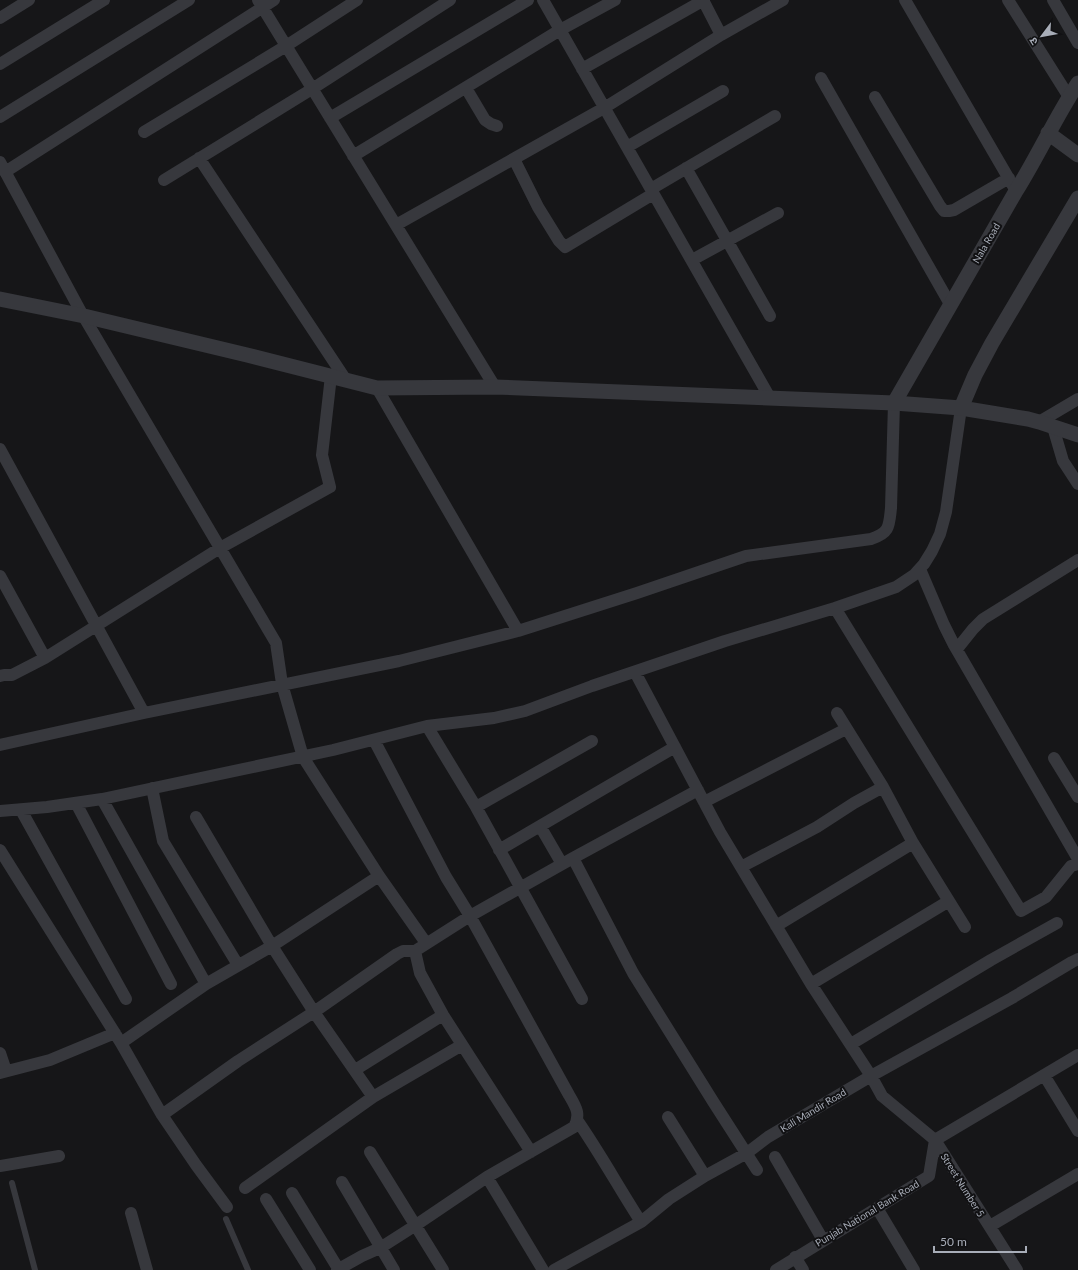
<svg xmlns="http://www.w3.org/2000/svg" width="1078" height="1270" viewBox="0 0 1078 1270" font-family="Lato,'Noto Sans Devanagari',sans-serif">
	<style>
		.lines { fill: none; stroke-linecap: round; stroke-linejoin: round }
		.service { stroke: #37383d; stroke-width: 6 }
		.minor { stroke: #37383d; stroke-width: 12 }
		.tertiary { stroke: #37383d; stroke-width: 15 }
		.labels { text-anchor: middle; stroke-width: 4; stroke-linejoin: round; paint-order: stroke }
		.street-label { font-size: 10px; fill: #a8adb8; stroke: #111113 }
	</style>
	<rect width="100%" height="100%" fill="#161618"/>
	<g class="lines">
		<!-- service -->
		<path class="service" d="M12,1183L35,1270
			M226,1219L248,1270"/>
		<!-- minor -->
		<path class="minor" d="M258,0L495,387
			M543,0L770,398
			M703,0L721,35
			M905,0L1016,191
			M1008,0L1069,97
			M1053,0L1078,43
			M0,18L29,0
			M0,64L104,0
			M582,69L704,0
			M821,78L950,304
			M466,88L485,120L491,124L497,126
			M875,97L940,206L944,211H949L954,210L1009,178
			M0,117L189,0
			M330,118L528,0
			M144,132L286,46L357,0
			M627,147L723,91
			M353,156L560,30L615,0
			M199,158L346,380
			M514,159L538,207L559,241L565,247L653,194L651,189L775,116
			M0,162L81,312L276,643L282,684L303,757L379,876L419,933L426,943
			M686,168L770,316
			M5,172L274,0
			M164,180L312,89L450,0
			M396,225L604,108L721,35L783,0
			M692,260L778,213
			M377,388L518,631
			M1039,422L1078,399
			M1053,427L1063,461L1078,484
			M0,449L144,713
			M920,569L944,625L954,645L1078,859
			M0,576L45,658
			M835,608L1021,911L1046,897L1071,866L1078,864
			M957,649L973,629L983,619L1078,560
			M635,672L720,832L811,984L871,1076L882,1096L935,1140L1017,1270
			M0,676L4,675H12L45,658L220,548L330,487L322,455L331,376
			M837,713L883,787L913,843L965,927
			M427,726L476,807L582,999
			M0,745L144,713L399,661L518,631L637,593L746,556L871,539C890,533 889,526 891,508L894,403
			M1054,758L1078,797
			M152,788L163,841L238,965
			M102,799L206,984
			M704,802L846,729
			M76,803L171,984
			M476,807L592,741
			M21,810L126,999
			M0,811L47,807L102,799L333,750L427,726L494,718L525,711L592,686L725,641L835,608L896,587L914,575L924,564L932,551L940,534L946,512L961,408
			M196,817L272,946L314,1012L373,1097
			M540,826L562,864
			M0,850L121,1043L162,1115L238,1061L314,1012L397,954L403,951H415L470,916L573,858L698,790
			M499,850L675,747
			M573,858L633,973L714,1103L757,1170
			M741,867L817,827L854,803L883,787
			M776,926L913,843
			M415,951L420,973L443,1015L531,1152
			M811,984L949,901
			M121,1043L206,984L272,946L379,876
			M851,1044L991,960L1057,923
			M0,1053L6,1071
			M355,1070L443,1015
			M0,1073L50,1060L115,1033
			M1044,1075L1078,1131
			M162,1115L196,1165L227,1207
			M668,1117L705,1176
			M577,1120C600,1153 619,1188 641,1222
			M370,1152L443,1270
			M775,1157L823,1240
			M0,1166L59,1156
			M487,1177L543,1270
			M342,1182L394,1270
			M245,1188L373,1097L462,1045
			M292,1193L339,1270
			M266,1199L310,1270
			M877,1208L914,1270
			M131,1213L147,1270
			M990,1226L1078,1174
			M795,1257L803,1270
			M337,1270L362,1256L380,1248L416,1225L487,1177L574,1127C581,1114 576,1107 569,1095L470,916L446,877L374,740
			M554,1270L641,1222L669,1199L705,1176L747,1153L768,1137L871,1076L1012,998L1072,962L1078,959
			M776,1270L929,1176L935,1140L1078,1055"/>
		<!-- tertiary -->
		<path class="tertiary" d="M1048,133L1078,155
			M0,299L84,316L247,355L377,388L495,387L894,403L961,408L1028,419L1039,422L1078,435
			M894,403L1016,191C1038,156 1055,118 1078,83
			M961,408L975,375L992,343L1078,198"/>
	</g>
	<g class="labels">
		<!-- street labels -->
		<g class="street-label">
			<text transform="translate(986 243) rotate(-60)" y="4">Nala Road</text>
			<text transform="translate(813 1110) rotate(-31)" y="4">Kali Mandir Road</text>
			<text transform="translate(963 1185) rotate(58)" y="4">Street Number 5</text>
			<text transform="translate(867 1213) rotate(-31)" y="4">Punjab National Bank Road</text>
		</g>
	</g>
	<!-- north arrow -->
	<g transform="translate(1042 36) rotate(238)" stroke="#111113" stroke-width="3" paint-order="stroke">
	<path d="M0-3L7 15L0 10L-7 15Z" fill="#a8adb8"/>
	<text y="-6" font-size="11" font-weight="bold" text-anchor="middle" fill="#a8adb8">उ</text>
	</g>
	<!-- scale -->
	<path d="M934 1246v6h92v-6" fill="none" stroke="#a8adb8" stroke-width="2"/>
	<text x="940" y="1246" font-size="12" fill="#a8adb8" stroke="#111113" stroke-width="3" paint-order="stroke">50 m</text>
</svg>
